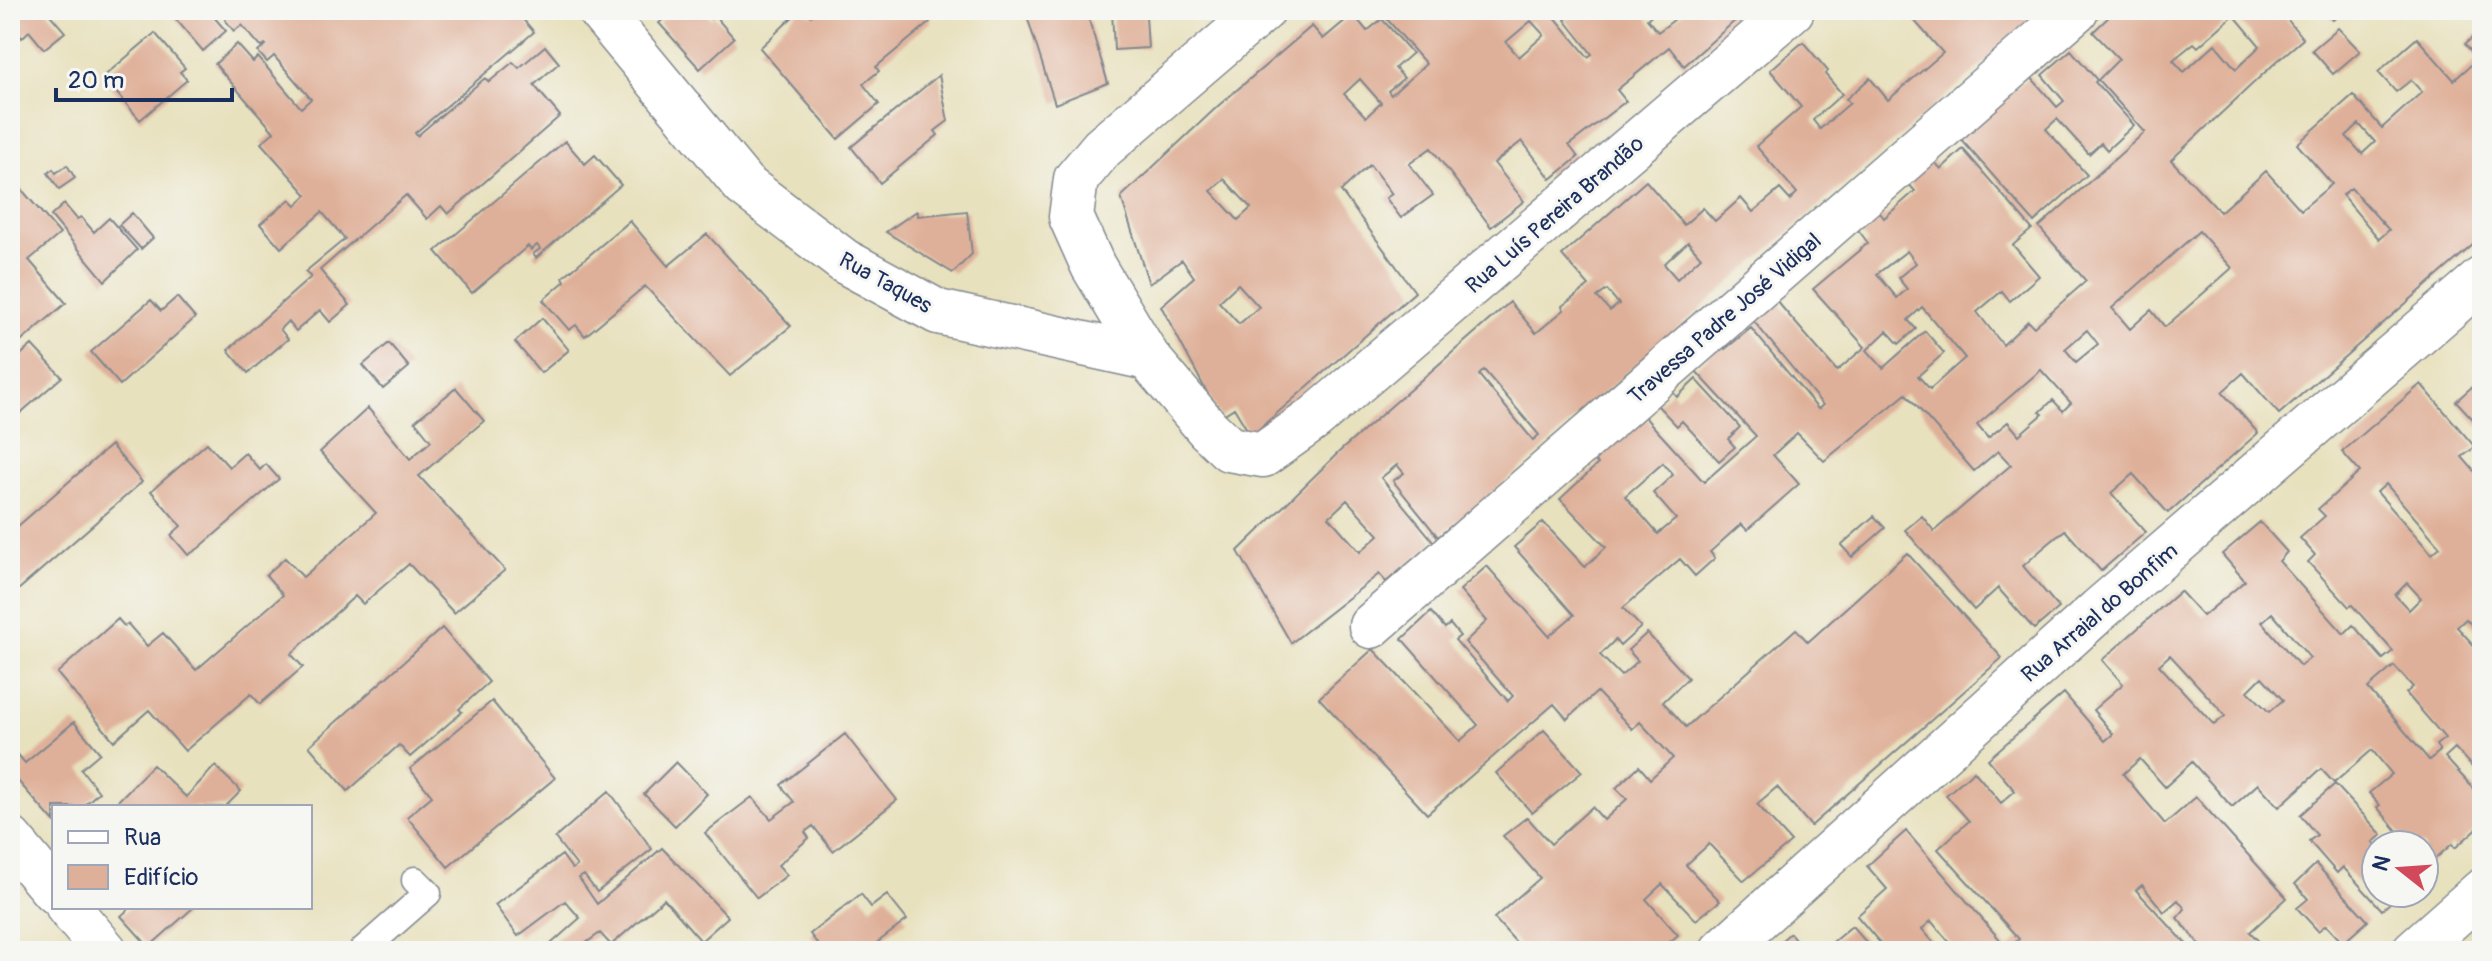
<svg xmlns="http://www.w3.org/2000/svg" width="2492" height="961" viewBox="0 0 2492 961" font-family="Pangolin,sans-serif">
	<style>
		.building { fill: #dfb099; fill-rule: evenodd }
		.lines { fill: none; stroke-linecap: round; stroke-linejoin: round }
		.lane-casing { stroke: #82888e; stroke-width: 29 }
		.street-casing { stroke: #82888e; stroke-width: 47 }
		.lane { stroke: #fff; stroke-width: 26 }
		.street { stroke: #fff; stroke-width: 44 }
		.labels { text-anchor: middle; stroke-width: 6; stroke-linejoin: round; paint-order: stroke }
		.street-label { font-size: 22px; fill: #1b2f5e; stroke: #f6f6f2 }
	</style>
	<rect width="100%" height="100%" fill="#f6f6f2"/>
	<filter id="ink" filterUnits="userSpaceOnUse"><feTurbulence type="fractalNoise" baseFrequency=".0125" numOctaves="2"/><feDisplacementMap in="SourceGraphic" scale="16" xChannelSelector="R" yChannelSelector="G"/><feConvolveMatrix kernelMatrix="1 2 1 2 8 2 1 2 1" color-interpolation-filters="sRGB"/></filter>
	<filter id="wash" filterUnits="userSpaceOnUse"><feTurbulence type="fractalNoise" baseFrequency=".006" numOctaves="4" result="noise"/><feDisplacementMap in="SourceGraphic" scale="32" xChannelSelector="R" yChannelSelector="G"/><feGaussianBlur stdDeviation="1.8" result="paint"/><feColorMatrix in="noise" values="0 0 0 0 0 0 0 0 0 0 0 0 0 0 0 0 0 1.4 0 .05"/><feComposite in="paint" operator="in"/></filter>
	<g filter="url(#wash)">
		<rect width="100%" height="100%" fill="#e8e1be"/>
		<g id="blocks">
			<!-- building -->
			<path class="building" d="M10,10H46L65,32L44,49L29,31L22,38L10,24Z
				M168,10H208L226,31L203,51Z
				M225,10H515L534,32L415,133L417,136L485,78L489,82L513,62L519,68L545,46L559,63L534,85L560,116L448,214L441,206L427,219L406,195L320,270L350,305L330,322L320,310L296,331L288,321L280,329L288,339L248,373L228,350L311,277L305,272L345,239L322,212L281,248L260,224L290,199L296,205L307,195L261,143L274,132L215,64L237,44L253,62L258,57L301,108L311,99L274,56L267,62L258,52L266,45L265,44L261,47L242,25L234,31L225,20L229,15Z
				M674,10H704L711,19L715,16L734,38L700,69L659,23Z
				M796,10H805L811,16L818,10H928L930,22L876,67L879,71L863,84L879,104L838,139L760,48L798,12Z
				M1025,10H1086L1108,83L1055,104Z
				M1112,10H1181V15L1146,16L1148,48L1114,50Z
				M1379,10H1425L1432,18L1441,10H1549L1588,57L1592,54L1565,20L1577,10H1657L1647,19L1658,32L1683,13L1681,10H1729L1737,19L1684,66L1669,47L1617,90L1626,101L1569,145L1578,157L1551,179L1522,141L1494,163L1524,201L1491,227L1431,148L1409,164L1433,195L1401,218L1386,198L1392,194L1370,165L1359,174L1341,191L1415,292L1251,436L1234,408L1220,417L1161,306L1194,277L1182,260L1149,284L1121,197L1218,106L1312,26L1323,39L1353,14L1367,31L1382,19L1412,53L1395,68L1404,78L1388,91L1391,95L1426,64ZM1531,21L1544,35L1519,57L1506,42ZM1360,79L1381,103L1366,117L1344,94ZM1224,179L1251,208L1238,220L1211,191ZM1238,284L1259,307L1239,324L1219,302Z
				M1905,10H2045L1586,408L1537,455L1438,537L1393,481L1404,473L1397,465L1381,478L1434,542L1386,582L1379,574L1291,643L1238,551L1340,451L1510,302L1536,333L1564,310L1562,306L1589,286L1562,255L1646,181L1684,225L1703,208L1715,221L1741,198L1753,212L1780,189L1790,200L1797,193L1756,146L1801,107L1770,70L1803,42L1828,71L1825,74L1842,94L1813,120L1820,129L1850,103L1846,99L1870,78L1888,100L1943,53ZM1688,242L1701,257L1677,279L1664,264ZM1607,290L1619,304L1610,311L1597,297ZM1484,370L1539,435L1533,440L1479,375ZM1347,500L1379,535L1360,552L1329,517Z
				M2116,10H2280L2303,39L2275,63L2171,160L2220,212L2266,171L2301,210L2332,184L2297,144L2353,95L2382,128L2422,92L2411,80L2396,92L2378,72L2417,38L2454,80L2478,59L2465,44L2482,29V237L2279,414L2243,373L2222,392L2258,433L2168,513L2133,474L2111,493L2146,532L2101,571L2065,530L2042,549L2023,566L2059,608L2034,629L1998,588L1974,610L1905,530L1922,516L1934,531L2011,465L1998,451L1974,471L1906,394L1824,461L1797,433L1773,455L1799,484L1747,530L1741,524L1710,552L1715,558L1695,576L1680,559L1623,608L1641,627L1620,646L1615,640L1600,655L1621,676L1638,661L1628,650L1647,633L1688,678L1663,702L1686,727L1796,629L1808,642L1907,553L2002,658L1811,826L1777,787L1757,804L1791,842L1744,881L1709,844L1686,865L1720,901L1696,920L1662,884L1646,899L1678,935L1659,951H1524L1494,918L1540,878L1503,836L1527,817L1551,844L1592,807L1604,820L1627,799L1616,788L1639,766L1650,779L1673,758L1640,722L1632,729L1597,692L1567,719L1554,704L1427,814L1319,698L1373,649L1460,741L1478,725L1402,639L1431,612L1445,628L1450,624L1460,636L1455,640L1508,701L1513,696L1465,642L1487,621L1460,590L1487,566L1549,636L1574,615L1514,547L1543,522L1585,567L1606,547L1560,499L1598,464L1592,458L1642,414L1704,482L1756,436L1694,369L1722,345L1725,349L1751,328L1818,409L1823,405L1751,318L1775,299L1837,371L1865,347L1813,289L1868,243L1856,227L1877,209L1884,218L1915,191L1907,182L1933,160L1941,169L1963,149L2032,229L2013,245L2039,276L2010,301L2002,291L1977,312L2003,345L2028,321L2034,327L2086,281L2039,227L2145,132L2098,80L2119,59L2093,32ZM2234,15L2260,46L2236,69L2215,44L2184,72L2173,60L2194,43L2198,47ZM2359,124L2375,142L2362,154L2346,136ZM2351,188L2389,230L2379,239L2342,195ZM2199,231L2232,268L2165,327L2151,310L2130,329L2112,308ZM1907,251L1916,263L1898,278L1907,289L1897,298L1877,274ZM1922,307L1965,358L1930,389L1918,376L1944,353L1925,331L1883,368L1867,350L1887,331L1899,344L1916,329L1908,320ZM2087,330L2098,344L2076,362L2065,349ZM2041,370L2071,403L2063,411L2053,400L2040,412L2043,414L2019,435L2008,422L1988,438L1977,425ZM1663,463L1673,475L1653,493L1676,519L1658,534L1625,496Z
				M2324,10H2344L2333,20Z
				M2338,28L2360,51L2333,74L2312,50Z
				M155,33L185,68L180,72L187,80L140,120L103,77Z
				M2071,50L2097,80L2095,82L2134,125L2107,150L2101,143L2089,154L2057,119L2046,129L2087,175L2034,222L1959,137L2030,76L2057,107L2064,101L2042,75Z
				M939,75L948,121L935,131L938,135L880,183L851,147Z
				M565,141L585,164L595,155L621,185L536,258L533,254L540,249L537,245L531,250L528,246L472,293L436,251Z
				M67,165L75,178L59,189L48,173L53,169L56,173Z
				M10,176L60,234L29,260L66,303L10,351Z
				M64,204L77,219L81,217L94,232L109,218L137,250L105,281L51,216Z
				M917,211L918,216L967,211L972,254L953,273L886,232Z
				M132,213L153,238L141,249L119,225Z
				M630,221L668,266L707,234L791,326L730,376L645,286L585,336L576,325L569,330L543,300L565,281L563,277Z
				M177,297L195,318L120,385L91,352L151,300L161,311Z
				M542,318L569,350L541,373L515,342Z
				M389,343L409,367L383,389L363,365Z
				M32,345L62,377L10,422V364Z
				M2482,378V429L2456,401Z
				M1696,379L1740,427L1728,439L1735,447L1719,461L1682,421L1677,426L1657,405L1672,391L1677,397Z
				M2421,384L2475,447L2462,457L2482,480V636L2466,619L2457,627L2482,654V778L2455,748L2445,757L2482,798V824L2455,848L2452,844L2427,866L2424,862V845H2409L2377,807L2380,805L2369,793L2392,774L2372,750L2334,783L2321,769L2279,807L2258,784L2232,807L2192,762L2165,787L2140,759L2123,774L2165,824L2196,797L2287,898L2250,932L2268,951H2205L2177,918L2185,909L2178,900L2164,912L2142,885L2136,890L2193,951H1957L1931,921L1922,929L1941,951H1887L1857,916L1887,889L1867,866L1906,831L2008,949L2019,939L1938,849L1969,821L1946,795L1974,771L2001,803L2015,791L1988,759L2064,693L2105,741L2113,734L2093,710L2123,684L2102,660L2180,591L2203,616L2245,581L2222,554L2260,522L2287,552L2279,561L2344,634L2353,625L2383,659L2393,651L2352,605L2349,607L2308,562L2315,555L2300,538L2325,516L2318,509L2360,472L2342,452ZM2386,484L2440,547L2432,554L2377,492ZM2407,583L2421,598L2409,610L2395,595ZM2272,613L2310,658L2300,666L2262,622ZM2170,655L2224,714L2225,716L2214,725L2159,665ZM2394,666L2413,687L2406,693L2445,738L2436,745L2440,751L2429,760L2368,688ZM2262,677L2283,700L2269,712L2248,691Z
				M456,388L484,421L419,476L505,570L454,613L409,564L363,604L355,596L291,654L303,667L260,704L251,694L185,751L149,710L114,741L57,673L118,619L124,626L128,624L147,646L163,633L196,670L283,595L266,575L285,558L303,577L376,513L320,452L368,408L410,459L431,441L415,421Z
				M207,443L229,467L245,453L260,470L266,464L279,479L199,548L188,555L171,535L181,526L151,491Z
				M111,445L142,482L10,597V533Z
				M1874,516L1885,528L1852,557L1841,545Z
				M442,628L489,682L459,709L462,712L410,757L399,745L348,791L309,746Z
				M492,701L555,778L448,867L407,817L432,796L410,769Z
				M74,722L100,753L81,769L99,792L82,807H54V822L10,772V745L25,763Z
				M1544,730L1582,772L1532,813L1496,773Z
				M845,734L897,800L833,851L813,826L805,832L809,838L778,865L787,875L757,898L705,833L752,797L771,819L794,802L781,785Z
				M676,762L707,794L675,826L644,794Z
				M153,765L186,797L215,766L241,791L225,807H112Z
				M2335,784L2382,835L2373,842L2376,845V893H2401L2382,910L2343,867L2337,873L2309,841L2317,835L2300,815Z
				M609,791L652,849L597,892L584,875L579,878L597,904L662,848L728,917L701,941L664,899L611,945L600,933L586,943L593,951H543L580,918L565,901L518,936L495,905L562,855L572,869L577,866L555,838Z
				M2316,864L2368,921L2343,943L2326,925L2318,931L2297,908L2308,899L2295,884Z
				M861,894L871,907L887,895L907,920L866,951H823L810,934Z
				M131,907H194L149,947L121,916Z
				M1852,926L1874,951H1822Z
				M1790,933L1805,951H1770Z"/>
		</g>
	</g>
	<g filter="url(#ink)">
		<use href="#blocks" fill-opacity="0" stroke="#82888e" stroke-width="2"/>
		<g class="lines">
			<defs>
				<path id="lane" d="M362,951L428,893L415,880"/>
				<path id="street" d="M599,10L744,185L844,261L938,312L1148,358L1208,429L1229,449L1263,455L1315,418L1792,10
					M1148,358L1093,266L1071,217L1076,179L1102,148L1263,10
					M1371,626L2076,10
					M10,839L54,891
					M68,907L105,951
					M1722,951L2099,610L2482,279
					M2414,951L2482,891"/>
			</defs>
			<!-- lane casing -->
			<use href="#lane" class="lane-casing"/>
			<!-- street casing -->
			<use href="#street" class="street-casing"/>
			<!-- lane -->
			<use href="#lane" class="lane"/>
			<!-- street -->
			<use href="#street" class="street"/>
		</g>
	</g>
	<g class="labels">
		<!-- street labels -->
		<g class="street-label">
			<text transform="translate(1554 214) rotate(-41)" y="8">Rua Luís Pereira Brandão</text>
			<text transform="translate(886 282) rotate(29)" y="8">Rua Taques</text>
			<text transform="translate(1724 318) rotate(-41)" y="8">Travessa Padre José Vidigal</text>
			<text transform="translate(2099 612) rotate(-41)" y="8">Rua Arraial do Bonfim</text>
		</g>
	</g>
	<!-- margin -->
	<rect width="2492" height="961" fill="none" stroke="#f6f6f2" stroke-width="40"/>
	<!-- legend -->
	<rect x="52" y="805" width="260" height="104" fill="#f6f6f2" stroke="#9ea6b7" stroke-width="2"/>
	<rect x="68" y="831" width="40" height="12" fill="#ffffff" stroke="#9ea6b7" stroke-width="2"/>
	<text x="124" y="845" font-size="24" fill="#1b2f5e">Rua</text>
	<rect x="68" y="865" width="40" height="24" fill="#dfb099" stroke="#9ea6b7" stroke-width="2"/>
	<text x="124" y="885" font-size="24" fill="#1b2f5e">Edifício</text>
	<!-- north arrow -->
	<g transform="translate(2400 869) rotate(287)"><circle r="38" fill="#f6f6f2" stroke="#9ea6b7" stroke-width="2"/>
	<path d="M0-6L14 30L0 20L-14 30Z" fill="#d1495b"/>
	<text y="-12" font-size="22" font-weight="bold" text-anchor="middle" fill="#1b2f5e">N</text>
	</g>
	<!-- scale -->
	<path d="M56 88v12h176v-12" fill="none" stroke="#1b2f5e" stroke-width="4"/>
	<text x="68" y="88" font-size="24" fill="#1b2f5e" stroke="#f6f6f2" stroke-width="6" paint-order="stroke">20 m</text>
</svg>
